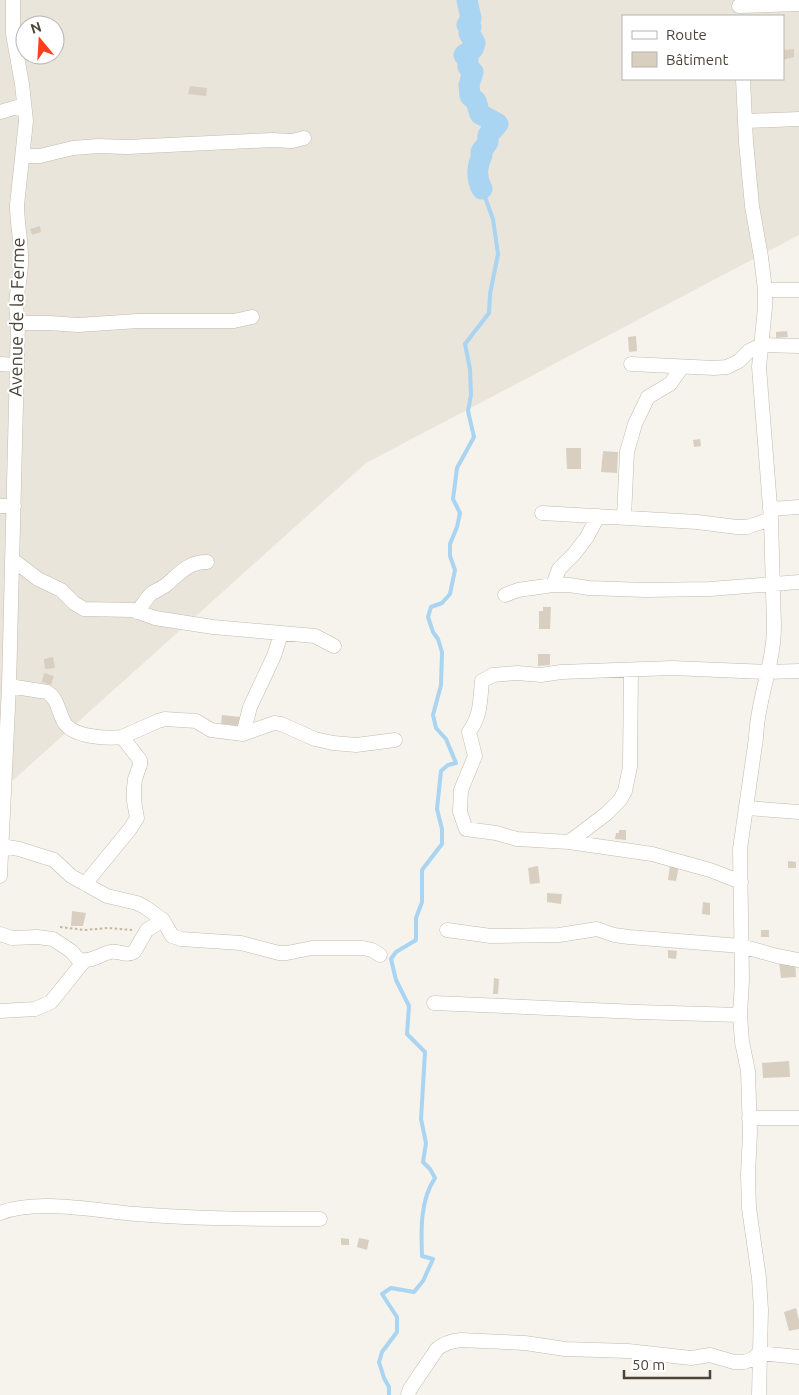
<svg xmlns="http://www.w3.org/2000/svg" width="799" height="1395" viewBox="0 0 799 1395" font-family="Ubuntu,sans-serif">
	<style>
		.residential { fill: #eae5da; fill-rule: evenodd }
		.lines { fill: none; stroke-linecap: round; stroke-linejoin: round }
		.stream { stroke: #a9d4f2; stroke-width: 4 }
		.river { stroke: #a9d4f2; stroke-width: 21 }
		.building { fill: #d8cfc1 }
		.minor-casing { stroke: #c2bbae; stroke-width: 15 }
		.path { stroke: #c4b79f; stroke-width: 2; stroke-dasharray: 2.5 2.5; stroke-linecap: butt }
		.minor { stroke: #fff; stroke-width: 14 }
		.labels { text-anchor: middle; stroke-width: 4; stroke-linejoin: round; paint-order: stroke }
		.street-label { font-size: 18px; fill: #4b4439; stroke: #fff }
	</style>
	<rect width="100%" height="100%" fill="#f6f3ec"/>
	<!-- residential -->
	<path class="residential" d="M0,0H799V235L366,463L0,792ZM623,16H783V79H623ZM25,25H55V55H25Z"/>
	<g class="lines">
		<!-- stream -->
		<path class="stream" d="M389,1395V1387L384,1378L379,1362L382,1352L397,1332V1317L382,1294L391,1288L414,1292L423,1281L433,1259L422,1256C421,1231 420,1200 435,1178L430,1169L423,1162L426,1143L421,1119L425,1052L407,1034L409,1006L396,980L391,959L396,952L416,940V918L422,902V870L442,844V829L437,809L441,771L448,765L456,763L446,739L436,728L433,715L441,685L442,652L438,639L433,632L428,617L431,607L442,603L450,594L455,570L450,556V544L457,527L460,513L453,499L457,468L474,437L468,411L471,395L470,369L465,344L489,313L490,294L498,254L493,219L482,189"/>
		<!-- river -->
		<path class="river" d="M467,0L471,18L467,25L471,27L469,33L475,43L473,49L464,55L468,58V67L473,72L469,85L470,96L476,101L480,114L498,124L488,135V142L481,152L482,155C477,166 476,179 482,189"/>
	</g>
	<!-- building -->
	<path class="building" d="M794,49V57L783,60V50Z
		M190,86L207,88L206,96L188,94Z
		M40,226L41,232L32,235L30,229Z
		M787,331L788,337L776,338V332Z
		M636,336L637,351L629,352L628,337Z
		M700,439L701,446L694,447L693,440Z
		M566,448H581V469H567Z
		M603,451L618,452L617,473L601,472Z
		M543,607H551L550,629H539V611H543Z
		M538,654H550V665L538,666Z
		M53,657L55,668L45,669L44,659Z
		M44,673L54,676L51,685L42,682Z
		M222,715L241,717L240,726L221,724Z
		M619,830H626V840L615,839L616,833H619Z
		M788,861L796,862V868H788Z
		M670,865L679,866L676,881L668,880Z
		M538,866L540,883L530,884L528,868Z
		M547,893L562,894L561,904L547,902Z
		M703,902L710,903V915L702,914Z
		M72,911L86,913L83,926H71Z
		M761,930H769V937H761Z
		M668,950L677,951L676,959L668,958Z
		M795,960L796,977L781,978L779,961Z
		M494,978L499,979L498,994H493Z
		M789,1061L790,1077L763,1078L762,1063Z
		M341,1238L349,1239V1245H341Z
		M359,1238L369,1240L367,1250L357,1247Z
		M796,1308L799,1320V1329L789,1331L784,1312Z"/>
	<g class="lines">
		<defs>
			<path id="minor" d="M739,6L799,4
				M743,79L746,142L752,206L761,257L765,290V307L759,367L771,519L774,626C774,665 757,700 756,738L740,849L742,980L740,1015L742,1042L748,1071L750,1133L748,1174L749,1208L759,1278L761,1310L759,1395
				M0,112L24,105
				M746,121L799,119
				M23,156H40L73,148L98,146L127,147L272,140L292,141L304,138
				M765,290H799
				M18,323H49L78,325L138,321H234L252,317
				M0,364L16,365
				M631,364L714,368L727,367L739,361L749,351L761,345L799,346
				M0,506H14
				M770,509L799,507
				M542,513L697,522L737,527H747L771,519
				M624,517L627,452L635,424L648,397L670,384L682,367
				M13,560L38,579L61,590L74,603L84,609L133,610L155,618L213,627L315,636L334,646
				M553,585L559,569L574,554L587,537L598,516
				M505,595L518,590L553,585H569L589,588L645,590L710,589L799,582
				M137,612C142,606 147,597 152,593C157,590 162,588 166,585C180,573 188,562 207,562
				M9,686L47,692C58,699 58,711 64,722C72,737 107,739 122,737L158,721L165,719L196,721L211,730L243,734L274,723L281,724L315,739L333,743L356,745L395,740
				M243,734L250,707L274,656L281,634
				M747,808L799,812
				M569,842L606,814L620,800L625,791L630,767L631,670
				M2,846L19,849L54,860L71,876L107,896L137,903L145,907L163,920L172,936L181,939L241,943L279,953H287L312,948H363L372,950L380,955
				M0,876L9,686L18,323C13,300 20,286 21,264C22,244 17,225 17,205L26,121L22,84L13,34V0
				M741,882L710,870L652,854L569,842L517,839L496,833L466,829L460,812L461,790L475,756L469,732C481,716 480,700 482,681L493,675L517,673L541,675L561,672L672,668L767,672L799,671
				M85,884L130,829L137,818L134,801V788L135,779L140,765V760L122,737
				M447,930L491,936L559,935L597,929L614,935L629,937L741,946L777,956L799,960
				M0,934L12,938L37,937L53,939L71,951L79,960C91,962 99,955 110,952C119,950 125,957 134,952L147,930L163,920
				M434,1003L638,1012L740,1015
				M0,1011L35,1009L51,1002L84,961
				M749,1118H799
				M0,1213C36,1198 97,1211 136,1214C197,1219 259,1219 320,1219
				M408,1395L410,1389L437,1349C444,1343 451,1341 461,1340L525,1343L565,1349L628,1351L691,1358L710,1355L734,1362H744L753,1359L759,1353L799,1357"/>
		</defs>
		<!-- minor casing -->
		<use href="#minor" class="minor-casing"/>
		<!-- path -->
		<path class="path" d="M60,927L85,930L108,928L132,930"/>
		<!-- minor -->
		<use href="#minor" class="minor"/>
	</g>
	<g class="labels">
		<!-- street labels -->
		<g class="street-label">
			<text transform="translate(17 317) rotate(-89)" y="6">Avenue de la Ferme</text>
		</g>
	</g>
	<!-- legend -->
	<rect x="622" y="15" width="162" height="65" fill="#ffffff" stroke="#b7b4b0"/>
	<rect x="632" y="31" width="25" height="8" fill="#ffffff" stroke="#b7b4b0"/>
	<text x="666" y="40" font-size="15" fill="#4b4439">Route</text>
	<rect x="632" y="52" width="25" height="15" fill="#d8cfc1" stroke="#b7b4b0"/>
	<text x="666" y="65" font-size="15" fill="#4b4439">Bâtiment</text>
	<!-- north arrow -->
	<g transform="translate(40 40) rotate(342)"><circle r="24" fill="#ffffff" stroke="#b7b4b0"/>
	<path d="M0-4L9 19L0 12L-9 19Z" fill="#fc3f1d"/>
	<text y="-8" font-size="14" font-weight="bold" text-anchor="middle" fill="#4b4439">N</text>
	</g>
	<!-- scale -->
	<path d="M624 1370v8h86v-8" fill="none" stroke="#4b4439" stroke-width="2.5"/>
	<text x="632" y="1370" font-size="15" fill="#4b4439" stroke="#ffffff" stroke-width="4" paint-order="stroke">50 m</text>
</svg>
